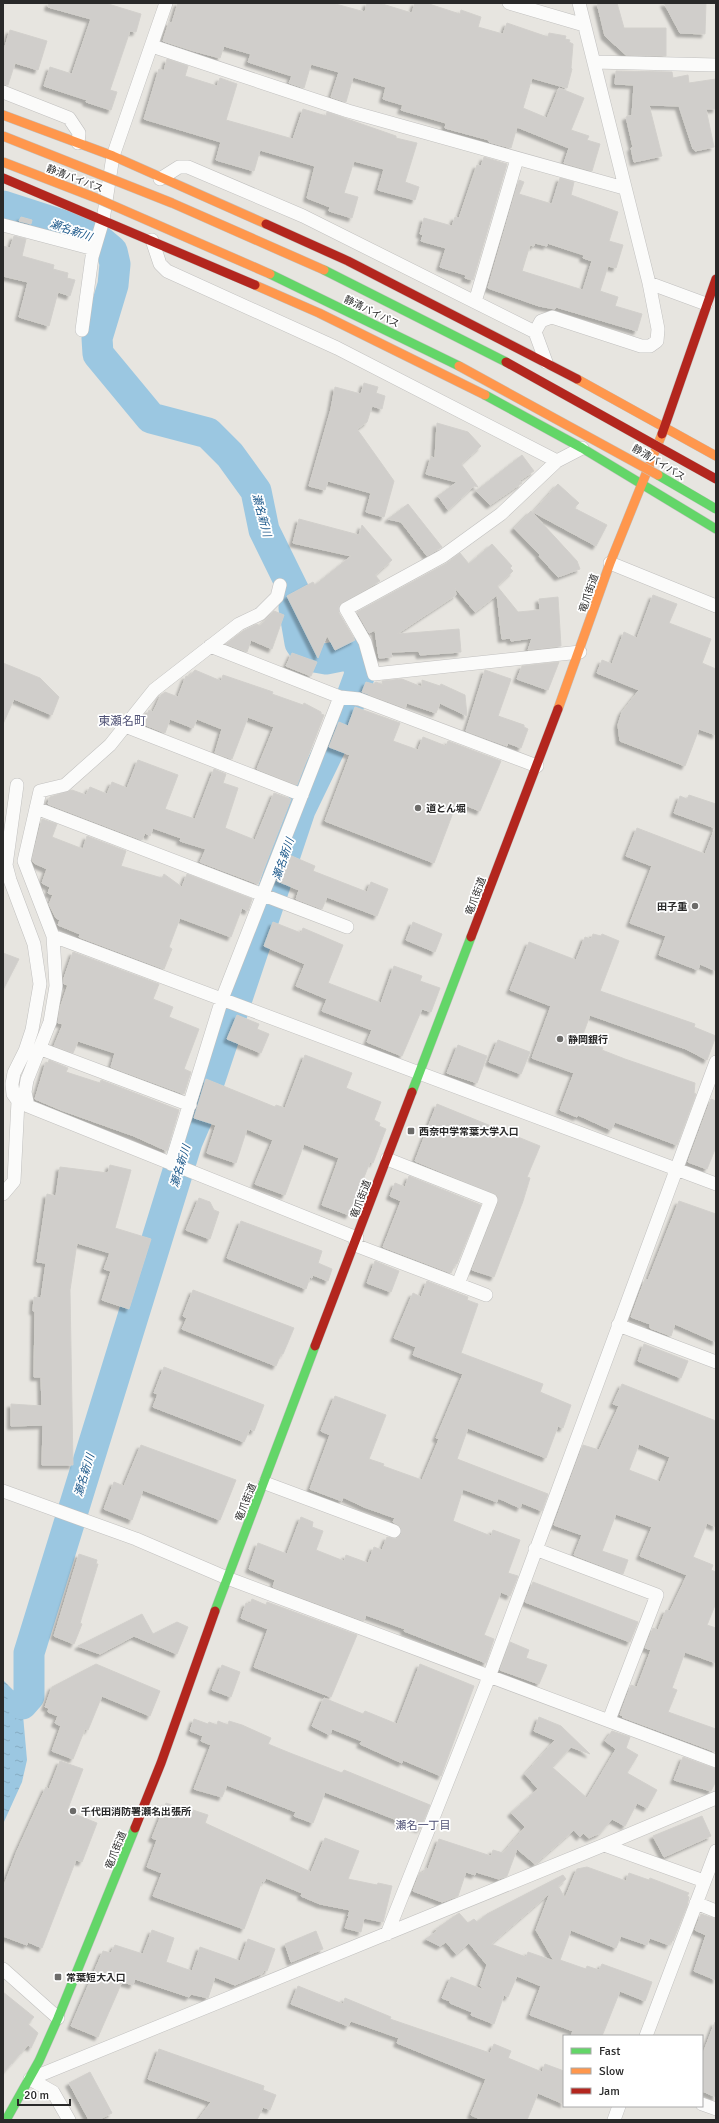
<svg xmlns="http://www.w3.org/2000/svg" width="719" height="2123" viewBox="0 0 719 2123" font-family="Signika,'Noto Sans JP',sans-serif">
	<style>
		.water { fill: url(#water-ripples) }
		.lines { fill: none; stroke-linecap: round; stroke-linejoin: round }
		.river { stroke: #9bc7e1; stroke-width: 31 }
		.building { fill: #d0cecb; stroke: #d2d0cc; fill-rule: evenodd; filter: url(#shadow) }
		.street-casing { stroke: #c1c0bf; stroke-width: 14 }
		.fast-casing { stroke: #c1c0bf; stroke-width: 10 }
		.slow-casing { stroke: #c1c0bf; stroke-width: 10 }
		.jam-casing { stroke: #c1c0bf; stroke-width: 10 }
		.street { stroke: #fbfbfa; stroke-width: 13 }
		.fast { stroke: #63d668; stroke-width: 9 }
		.slow { stroke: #ff974d; stroke-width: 9 }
		.jam { stroke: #b3261e; stroke-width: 9 }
		.fast-bridge-casing { stroke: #c3c3c1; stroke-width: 10; stroke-linecap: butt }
		.slow-bridge-casing { stroke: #c3c3c1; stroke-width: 10; stroke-linecap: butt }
		.jam-bridge-casing { stroke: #c3c3c1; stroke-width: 10; stroke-linecap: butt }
		.fast-bridge { stroke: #63d668; stroke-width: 9 }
		.slow-bridge { stroke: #ff974d; stroke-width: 9 }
		.jam-bridge { stroke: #b3261e; stroke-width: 9 }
		.poi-dot { fill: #6c6b69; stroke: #fff; stroke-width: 1.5 }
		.labels { text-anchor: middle; stroke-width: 3.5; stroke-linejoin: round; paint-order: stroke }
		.street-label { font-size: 10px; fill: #292929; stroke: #fff }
		.poi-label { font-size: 10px; font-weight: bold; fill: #292929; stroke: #fff; text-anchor: start }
		.water-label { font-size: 11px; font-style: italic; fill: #1c588a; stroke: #fff }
		.neighbourhood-label { font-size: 11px; fill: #4f5175; stroke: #fff }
		.quarter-label { font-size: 12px; fill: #4f5175; stroke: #fff }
	</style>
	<defs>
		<pattern id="water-ripples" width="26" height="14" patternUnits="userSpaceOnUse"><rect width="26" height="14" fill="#9bc7e1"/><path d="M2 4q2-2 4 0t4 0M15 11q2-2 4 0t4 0" fill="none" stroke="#86abc1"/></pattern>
		<filter id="shadow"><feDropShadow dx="-3.5" dy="3.5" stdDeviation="1" flood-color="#0004"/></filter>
	</defs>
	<rect width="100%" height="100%" fill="#e7e5e0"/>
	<!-- water -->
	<path class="water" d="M3,1680L15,1692L22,1704L27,1760L22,1782L3,1824Z"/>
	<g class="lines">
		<!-- river -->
		<path class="river" d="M3,206L71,228L99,240L112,251L115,264L113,285L97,338L98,354L151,418L208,433L230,455L256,491L264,530L295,593L294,608L300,643L309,656L326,659L356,653L360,674L342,723L300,810L196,1121L187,1142L29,1653V1696L22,1704"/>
	</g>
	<!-- building -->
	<path class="building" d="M49,3H105L141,14L136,32L130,31L110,90L117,92L111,110L86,102L87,100L44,86L50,67L72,74L91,19L48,7Z
		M178,3H332L365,12L367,3H379L412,13L415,3H426L460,14L461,10L481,17L478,27L503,34L507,23L548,37L549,33L566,36L565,39L570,40L569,42L573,44L571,68L572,69L567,88L532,78L523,108L547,118L559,88L584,98L571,130L589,136L587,140L600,144L592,171L564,163L569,148L517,127L511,148L489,142V140L445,128L446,123L401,110L403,105L383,99L386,87L353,77L346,102L331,97L339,72L311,64L304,88L289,83L292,76L248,62L251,54L224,46L220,58L194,51L163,41L169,22L172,23Z
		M597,3H617L624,28H666V56L626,55L605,36Z
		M664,3H706L705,34L680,33Z
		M10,30L47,41L38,70L15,63L8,85L3,84V53Z
		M167,59L188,66L185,76L217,86L220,78L237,84L226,120L293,139L303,109L326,116L327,112L396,136V138L417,143L405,182L419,187L415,200L378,190L384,169L354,161L344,193L358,197L352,218L329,211L330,207L307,198L315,166L260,150L254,171L216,160L221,142L144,119L159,69L164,71Z
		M616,71L672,72L673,78L688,75L689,83L716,79V109H706L714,147L695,151V148L693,149L679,106L649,105L662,156L634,162L631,148L633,147L626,117L632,115L634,85L615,84Z
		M484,157L507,164L473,280L465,278L466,275L440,267L446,248L421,241L423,235L420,234L424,218L452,226L455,217L459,218L477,165L481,166Z
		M560,178L574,182L571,195L618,212L609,241L623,245L616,268L608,266L600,291L618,297L615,306L642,314L637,331L556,307L555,309L539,306L488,288L519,180L524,182L519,194L552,204ZM535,243L547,246V243L584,255L583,258L592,261L583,290L522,271L530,245L534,246Z
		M21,217L32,220L31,224L19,221Z
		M14,236L26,239L22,256L54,265L53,269L68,273L67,278L75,280L70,296L58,292L49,326L19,317L28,282L3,276V246L10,248Z
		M364,383L378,387L376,393L385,396L382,409L372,406L367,422L357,429L394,481L384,517L366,512L371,493L328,481L325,490L309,486L331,409L335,387L361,394Z
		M437,423L468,432L481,446L461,464L478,487L474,486L448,510L438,496L457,482L426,474L431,457L435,458Z
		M522,455L534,471L519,481L522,483L490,505L476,491Z
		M558,484L579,503L574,508L607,525L596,546L533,512Z
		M408,504L442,547L427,556L401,522L388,519Z
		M531,511L577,561L580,569L558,577L539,556L540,555L514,528Z
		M299,519L359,535L362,525L392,560L375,575L380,581L339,605V613L355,640L335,650L327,635L318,658L287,596L313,582L315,585L351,556L293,543Z
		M492,544L512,566L510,568L513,571L497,586L518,612L540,610L539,599L558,597L561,646L528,650L532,638L511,641L510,638L502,639L497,595L475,612L455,588L456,595L397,634L459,629L461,652L420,655L419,651L391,652L392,657L379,658L375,630L369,633L357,612L447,563L460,553L469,564Z
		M653,595L677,604L669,623L711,639L702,663L716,669V735L699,729L685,766L620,741L618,725L622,712L639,690L597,673L602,660L612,664L624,632L637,638Z
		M274,611L284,615L272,649L251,640L247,652L226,644L243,631L257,624L260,626Z
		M292,653L317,662L311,676L286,666Z
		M559,662L548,690L517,679L522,666Z
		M3,663L40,678L59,697L52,715L14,699L3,724Z
		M195,670L221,681L223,675L273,692L272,694L303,705L304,703L321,712V714L324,715L297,785L257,769L274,727L248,717L232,759L215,753L222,729L197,719L193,728L170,719L165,733L143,724L149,710L153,712L161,695L165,692L178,697L186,676L189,677Z
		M485,670L511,679L498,716L524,725V727L528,729L521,748L508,743L507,746L466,731Z
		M402,679L422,687V680L440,686L441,684L465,695L467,716L440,703L436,713L407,703L405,708L362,692L366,682L373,684L376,682L383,685L382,681Z
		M355,707L400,723L393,741L418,750L423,737L446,746L448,741L501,761L480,811L457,802L434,863L325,821L350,755L329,747L339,722L348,726Z
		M138,760L178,775L165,809L195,819L214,769L226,774L223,783L238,788L225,828L255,840L274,793L291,799L258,884L200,862L206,849L180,841L181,838L153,828L150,836L145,833L142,840L48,804L50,797L72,790L86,795L90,787L107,794L112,782L127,788Z
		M689,795L716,804V971L700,964L698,970L659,955L666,936L630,923L652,866L626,856L637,828L705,854L715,828L674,813L680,796L687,799Z
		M42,819L57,824L52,837L83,849L87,836L126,851L121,866L162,878L164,874L182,887L187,874L252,899L248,911L242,908L231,937L180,918L169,947L172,949L164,969L79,937L80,934L58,925L60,920L56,918L49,904L53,895L48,893L50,887L42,883L47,869L34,863L32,860Z
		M287,854L315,866L313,871L367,892L371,882L388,889L377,916L327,897L322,909L296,899L299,890L277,881Z
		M273,922L301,933L303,928L343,945L328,983L381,1003L394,966L422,976L420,981L440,988L431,1012L422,1009L402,1056L367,1042L372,1030L322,1011L327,999L296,986L305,964L264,946Z
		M413,922L442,934L435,952L406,940Z
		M593,934L601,936L602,934L619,941L600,991L695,1024L694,1027L716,1036L707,1060L686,1049L590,1015L581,1040L603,1048L602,1050L625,1059L695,1083L694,1093L696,1094L677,1145L615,1122L611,1130L578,1115L577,1117L560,1110L574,1073L532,1058L551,1006L510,990L529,942L576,960L585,937L591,939Z
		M73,952L159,984L153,999L173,1007L169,1017L199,1029L184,1069L191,1072L184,1094L111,1067L115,1053L78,1041L73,1053L54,1046L63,1024L58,1023L60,1008L68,985L64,984V978Z
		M3,953L19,959L3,990Z
		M237,1015L259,1024L257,1029L269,1034L261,1053L227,1039Z
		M498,1040L530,1052L521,1074L489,1062Z
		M458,1045L487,1056L477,1083L447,1073Z
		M305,1055L352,1073L346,1088L381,1102L374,1120L380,1123L379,1126L386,1129L373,1163L370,1162L349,1215L322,1205L339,1158L304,1144L285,1195L255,1184L273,1140L247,1129L236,1163L207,1153L216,1125L194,1118L206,1079L275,1107L276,1105L285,1108Z
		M49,1060L68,1068L66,1072L100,1083L101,1080L179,1110L167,1151L134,1136L61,1110L35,1099L46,1062L48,1063Z
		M711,1099L716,1101V1147L707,1169L688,1162Z
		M437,1104L540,1146L527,1177L530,1178L523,1201L494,1277L472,1270L498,1203L497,1195L415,1161Z
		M110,1165L131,1170L115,1228L151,1239L129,1309L102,1300L111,1271L104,1269L110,1253L77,1243L70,1290L73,1465H42L43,1425L11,1426V1404L42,1406L41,1377H34L35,1311H33L34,1297L41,1298L46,1263L37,1262L47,1194L56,1196L60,1167L108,1173Z
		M409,1176L481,1205L457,1264H455L451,1273L383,1247L401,1201L390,1196L395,1183L405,1187Z
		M199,1198L210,1202L214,1210L219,1212L210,1239L186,1230Z
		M679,1201L716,1214V1342L675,1324L671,1336L650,1328V1324L631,1317L645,1279L648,1280Z
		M241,1221L322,1251L318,1263L332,1269L328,1281L313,1275L312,1278L310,1277L306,1289L227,1258Z
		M375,1261L399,1271L391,1292L367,1283Z
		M427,1281L468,1297L467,1300L478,1304L461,1353L543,1384L540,1392L571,1405L563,1428L558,1426L546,1458L468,1428L457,1459L548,1494L542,1511L522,1503L520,1508L498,1498L497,1502L463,1489L453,1521L491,1536L493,1530L520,1540L508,1573L518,1576L510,1596L501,1592L484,1635L494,1639L486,1663L404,1631L405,1629L366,1615L364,1621L273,1587L275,1580L249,1569L258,1543L287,1554L301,1517L313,1522L312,1527L323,1531L316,1550L344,1561L346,1555L368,1563L374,1547L382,1550L387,1537L396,1539L401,1534L400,1526L393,1522L395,1518L364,1507L343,1497L342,1501L310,1489L330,1435L321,1431L335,1396L386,1415L369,1459L384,1464L383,1466L422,1480L439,1439L436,1438L463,1374L413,1355L416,1347L394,1338L413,1293L421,1297Z
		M193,1290L294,1328L283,1354H281L276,1366L182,1329L187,1318L183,1316Z
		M644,1344L688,1361L681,1378L638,1361Z
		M164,1367L264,1405L254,1431L250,1429L244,1442L153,1407L158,1394L154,1393Z
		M622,1384L716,1421V1527L707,1523L693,1557L713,1565L711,1570L716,1572V1603L707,1625L716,1628V1663L685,1652L672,1688L677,1690L668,1712L716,1729V1752L622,1717L623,1716L620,1715L631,1685L637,1687L651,1650L645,1648L653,1628L658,1630L666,1610L670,1611L687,1575L640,1556L652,1527L616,1514L602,1551L628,1560L623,1574L574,1555L582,1535L554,1525L583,1445L599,1450L619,1406L613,1404ZM639,1444L670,1457L660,1482L629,1470Z
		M141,1445L236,1480L220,1520L143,1490L132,1520L104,1509L114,1482L124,1486Z
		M79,1554L97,1560L96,1564H98L80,1623L82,1624L74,1644L54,1636Z
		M533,1582L638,1622L630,1642L525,1602Z
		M252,1599L266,1605L267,1602L357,1635L331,1697L254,1667L268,1629L241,1618L246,1603L250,1604Z
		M142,1614L153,1634L177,1622L188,1627L177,1654L134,1636L100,1654L78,1646Z
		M510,1642L529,1650L526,1658L547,1665L539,1684L500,1670Z
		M96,1664L160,1691L150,1716L102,1696L88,1730L85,1729L73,1759L52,1751L61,1726L55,1723L58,1716L48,1712L49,1708L45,1707L52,1687Z
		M420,1664L474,1686L441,1776L403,1760L402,1763L360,1744L362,1741L335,1730L332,1729L330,1735L312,1726L324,1698L363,1714L365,1711L397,1724Z
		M222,1665L240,1672L231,1697L212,1690Z
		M539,1717L561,1726L590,1754L571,1747L552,1767L587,1798L616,1749L605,1741L612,1731L630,1737L626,1748L638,1755L627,1773L657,1790L647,1808L637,1803L625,1826L612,1819L600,1833L589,1838L583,1833L580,1837L574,1830L535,1864L517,1849L507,1876L499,1879L476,1872L475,1875L466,1872L458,1896L442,1902L413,1891L420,1872L423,1873L426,1868L428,1869L439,1839L491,1856L493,1850L503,1853L525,1827L511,1813L538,1789L525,1774L555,1740L534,1731Z
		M194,1719L208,1724L209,1722L217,1725L218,1721L228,1725L229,1721L242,1725L271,1738L268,1744L290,1753L342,1773L344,1770L430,1805L420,1829L325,1792L313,1823L294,1816L296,1812L227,1785L222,1797L194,1789L211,1745L201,1741L203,1736L190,1731Z
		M683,1757L716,1769V1781L711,1791L674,1780Z
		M60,1761L83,1769L67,1811L97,1823L82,1862L76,1860L42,1948L28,1942L27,1945L3,1936V1888L17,1851L46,1787L49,1789Z
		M166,1803L186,1810L187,1808L208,1815L205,1823L311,1872L325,1838L359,1851L348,1879L377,1885L378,1883L392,1886L383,1922L364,1918L361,1932L345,1928L348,1918L350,1917L348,1916L350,1910L320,1904L301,1896L302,1893L266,1878L264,1882L262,1881L244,1929L153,1896L162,1873L147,1867L157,1840L152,1838Z
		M702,1816L711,1836L664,1857L653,1836Z
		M587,1867L626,1881L629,1873L649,1880L650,1878L689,1893L687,1896L689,1897L687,1906L673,1941L671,1940L669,1945L650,1938L647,1945L621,1936L616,1948L571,1930L560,1960L586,1969L587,1966L599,1970L602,1964L652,1982L645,2001L620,1991L602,2036H571L573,2031L530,2015L541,1986L517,1976L508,1997L504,1995L494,2024L471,2015L472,2012L450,2003V2001L442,1998L451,1977L484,1990L480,1985L487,1965L469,1943L456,1954L446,1942L440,1946L426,1939L437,1931L436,1929L459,1913L468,1923L474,1919L477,1922L487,1914L563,1875L566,1879L558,1886L565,1898L577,1869ZM550,1893L536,1930L554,1961L528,1952L526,1957L491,1944Z
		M701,1914L716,1919V1980L694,1971L706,1935L695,1930Z
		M152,1930L174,1938L166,1962L192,1971L200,1947L240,1961L248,1939L275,1949L267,1971L264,1970L263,1973L235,1985L215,1977L208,1998L191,1994L189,1997L135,1979L133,1985L122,1982L98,2037L71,2026L103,1951L111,1953L115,1945L143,1954Z
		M316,1931L323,1949L291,1962L285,1944Z
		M298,1986L343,2004L345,1998L391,2017L390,2019L490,2053L494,2044L511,2051L508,2058L542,2072L545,2064L564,2071V2104L538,2093L527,2120H482L471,2115L486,2079L397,2043L399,2038L351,2021L348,2026L291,2004Z
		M3,1992L34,2017L28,2024L38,2033L31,2048L28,2045L3,2073Z
		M715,2022L716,2023V2097L702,2091V2056Z
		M159,2049L264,2086L263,2090L276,2095L270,2110L263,2107L257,2120H198L211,2102L148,2079Z
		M90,2072L112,2113L98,2120H89L69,2083Z"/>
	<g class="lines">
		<defs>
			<path id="street" d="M509,3L584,25
				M579,3L649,283L706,304
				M152,46L348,111L624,188
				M594,62L716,65
				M3,92L69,118L79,133L78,143
				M160,179L179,167H188L303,216L535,332L546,362
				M3,225L94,249
				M152,240L160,264L167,271L337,348L557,461
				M475,302L517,159
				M82,330L92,257L103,220L113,156L166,3
				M535,332L541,321L552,317L641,346H650L657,341L658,329L649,283
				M610,563L716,606
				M210,646L340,697L359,699L537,766
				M580,652L374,674L365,642L346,609L443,556L501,514L557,461L582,448
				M125,726L302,795
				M17,785L6,865L10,880L34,944L40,984L32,1030L25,1051L14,1073L12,1084L13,1094L18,1101L28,1106L357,1238
				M36,808L347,927
				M53,936L716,1184
				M41,1049L190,1105
				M28,1106L25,1092L27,1080L50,1022L56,986L53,936L24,861L40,791L65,785L110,745L154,690L239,624L260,614L277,597L280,585
				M387,1159L491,1200L458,1284
				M171,1164L222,999L340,697
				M3,1194L14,1181L18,1101
				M355,1245L486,1295
				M618,1325L716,1362
				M265,1483L394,1531
				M3,1491L136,1539L227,1578L716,1761
				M535,1549L657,1595L609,1720
				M604,1845L704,1881
				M696,1903L716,1911
				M387,1934L489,1677L716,1062
				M3,1969L58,2018
				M646,2036L716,1851
				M702,2104L716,2109
				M69,2120L53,2092L30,2079L604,1845L716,1798
				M614,2120L619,2106"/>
			<path id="fast" d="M485,395L582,448L716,529
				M412,1092L471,937
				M215,1611L315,1346
				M6,2120L39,2061L58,2018L135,1828"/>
			<path id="slow" d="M3,115L113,156L266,224
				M255,285L319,313L485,395
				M577,379L716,456
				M558,709L610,563L662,434"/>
			<path id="jam" d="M3,178L255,285
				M266,224L348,261L577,379
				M662,434L716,279
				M471,937L558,709
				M315,1346L412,1092
				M135,1828L161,1763L215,1611"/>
		</defs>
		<!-- street casing -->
		<use href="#street" class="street-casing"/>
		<!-- fast casing -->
		<use href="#fast" class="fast-casing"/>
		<!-- slow casing -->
		<use href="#slow" class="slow-casing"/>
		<!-- jam casing -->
		<use href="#jam" class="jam-casing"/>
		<!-- street -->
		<use href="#street" class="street"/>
		<!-- fast -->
		<use href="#fast" class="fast"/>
		<!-- slow -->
		<use href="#slow" class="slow"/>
		<!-- jam -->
		<use href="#jam" class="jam"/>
		<defs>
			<path id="fast-bridge" d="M324,270L506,362
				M270,274L459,366
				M658,475L716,509"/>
			<path id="slow-bridge" d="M3,136L172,203L324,270
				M3,162L96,198L270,274
				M459,366L658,475"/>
			<path id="jam-bridge" d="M506,362L716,479"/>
		</defs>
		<!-- fast-bridge casing -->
		<use href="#fast-bridge" class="fast-bridge-casing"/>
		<!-- slow-bridge casing -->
		<use href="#slow-bridge" class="slow-bridge-casing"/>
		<!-- jam-bridge casing -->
		<use href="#jam-bridge" class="jam-bridge-casing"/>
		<!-- fast-bridge -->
		<use href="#fast-bridge" class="fast-bridge"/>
		<!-- slow-bridge -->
		<use href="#slow-bridge" class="slow-bridge"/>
		<!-- jam-bridge -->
		<use href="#jam-bridge" class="jam-bridge"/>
	</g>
	<!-- markers -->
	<g class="poi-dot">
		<circle cx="418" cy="808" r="4"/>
		<circle cx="695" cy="906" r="4"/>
		<circle cx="560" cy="1039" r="4"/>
		<rect x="407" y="1127" width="8" height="8" rx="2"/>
		<circle cx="73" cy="1811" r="4"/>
		<rect x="54" y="1973" width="8" height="8" rx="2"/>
	</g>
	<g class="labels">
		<!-- street labels -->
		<g class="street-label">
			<text transform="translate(75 178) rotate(21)" y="4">静清バイパス</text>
			<text transform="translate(372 311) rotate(26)" y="4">静清バイパス</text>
			<text transform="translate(659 462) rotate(31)" y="4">静清バイパス</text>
			<text transform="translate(588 593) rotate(-71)" y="4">竜爪街道</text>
			<text transform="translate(475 896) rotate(-69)" y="4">竜爪街道</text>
			<text transform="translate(360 1199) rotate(-69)" y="4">竜爪街道</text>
			<text transform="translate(245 1502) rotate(-68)" y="4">竜爪街道</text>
			<text transform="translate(115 1850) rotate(-68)" y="4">竜爪街道</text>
		</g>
		<!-- poi labels -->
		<g class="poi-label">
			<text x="426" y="812">道とん堀</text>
			<text x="687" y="910" text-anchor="end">田子重</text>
			<text x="568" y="1043">静岡銀行</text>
			<text x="419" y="1135">西奈中学常葉大学入口</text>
			<text x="81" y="1815">千代田消防署瀬名出張所</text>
			<text x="66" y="1981">常葉短大入口</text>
		</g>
		<!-- water labels -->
		<g class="water-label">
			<text transform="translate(71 230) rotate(19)" y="4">瀬名新川</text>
			<text transform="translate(262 515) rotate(75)" y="4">瀬名新川</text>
			<text transform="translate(283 859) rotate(-71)" y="4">瀬名新川</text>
			<text transform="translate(180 1166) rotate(-73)" y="4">瀬名新川</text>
			<text transform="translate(84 1475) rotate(-73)" y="4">瀬名新川</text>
		</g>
		<!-- neighbourhood labels -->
		<g class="neighbourhood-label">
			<text x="423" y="1829">瀬名一丁目</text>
		</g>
		<!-- quarter labels -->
		<g class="quarter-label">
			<text x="122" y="725">東瀬名町</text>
		</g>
	</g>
	<!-- border -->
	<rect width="719" height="2123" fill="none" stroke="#292929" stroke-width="8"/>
	<!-- legend -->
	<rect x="563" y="2035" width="140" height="72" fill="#ffffff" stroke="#a9a9a9"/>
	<rect x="571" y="2048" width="20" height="6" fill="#63d668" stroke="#a9a9a9"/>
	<text x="599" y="2055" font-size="12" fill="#292929">Fast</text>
	<rect x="571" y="2068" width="20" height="6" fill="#ff974d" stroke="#a9a9a9"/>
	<text x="599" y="2075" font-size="12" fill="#292929">Slow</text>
	<rect x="571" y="2088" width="20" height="6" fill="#b3261e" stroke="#a9a9a9"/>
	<text x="599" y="2095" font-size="12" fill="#292929">Jam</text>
	<!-- scale -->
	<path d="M18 2099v6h52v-6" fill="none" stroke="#292929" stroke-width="2"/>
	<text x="24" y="2099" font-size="12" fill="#292929" stroke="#ffffff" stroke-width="3" paint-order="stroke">20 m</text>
</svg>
